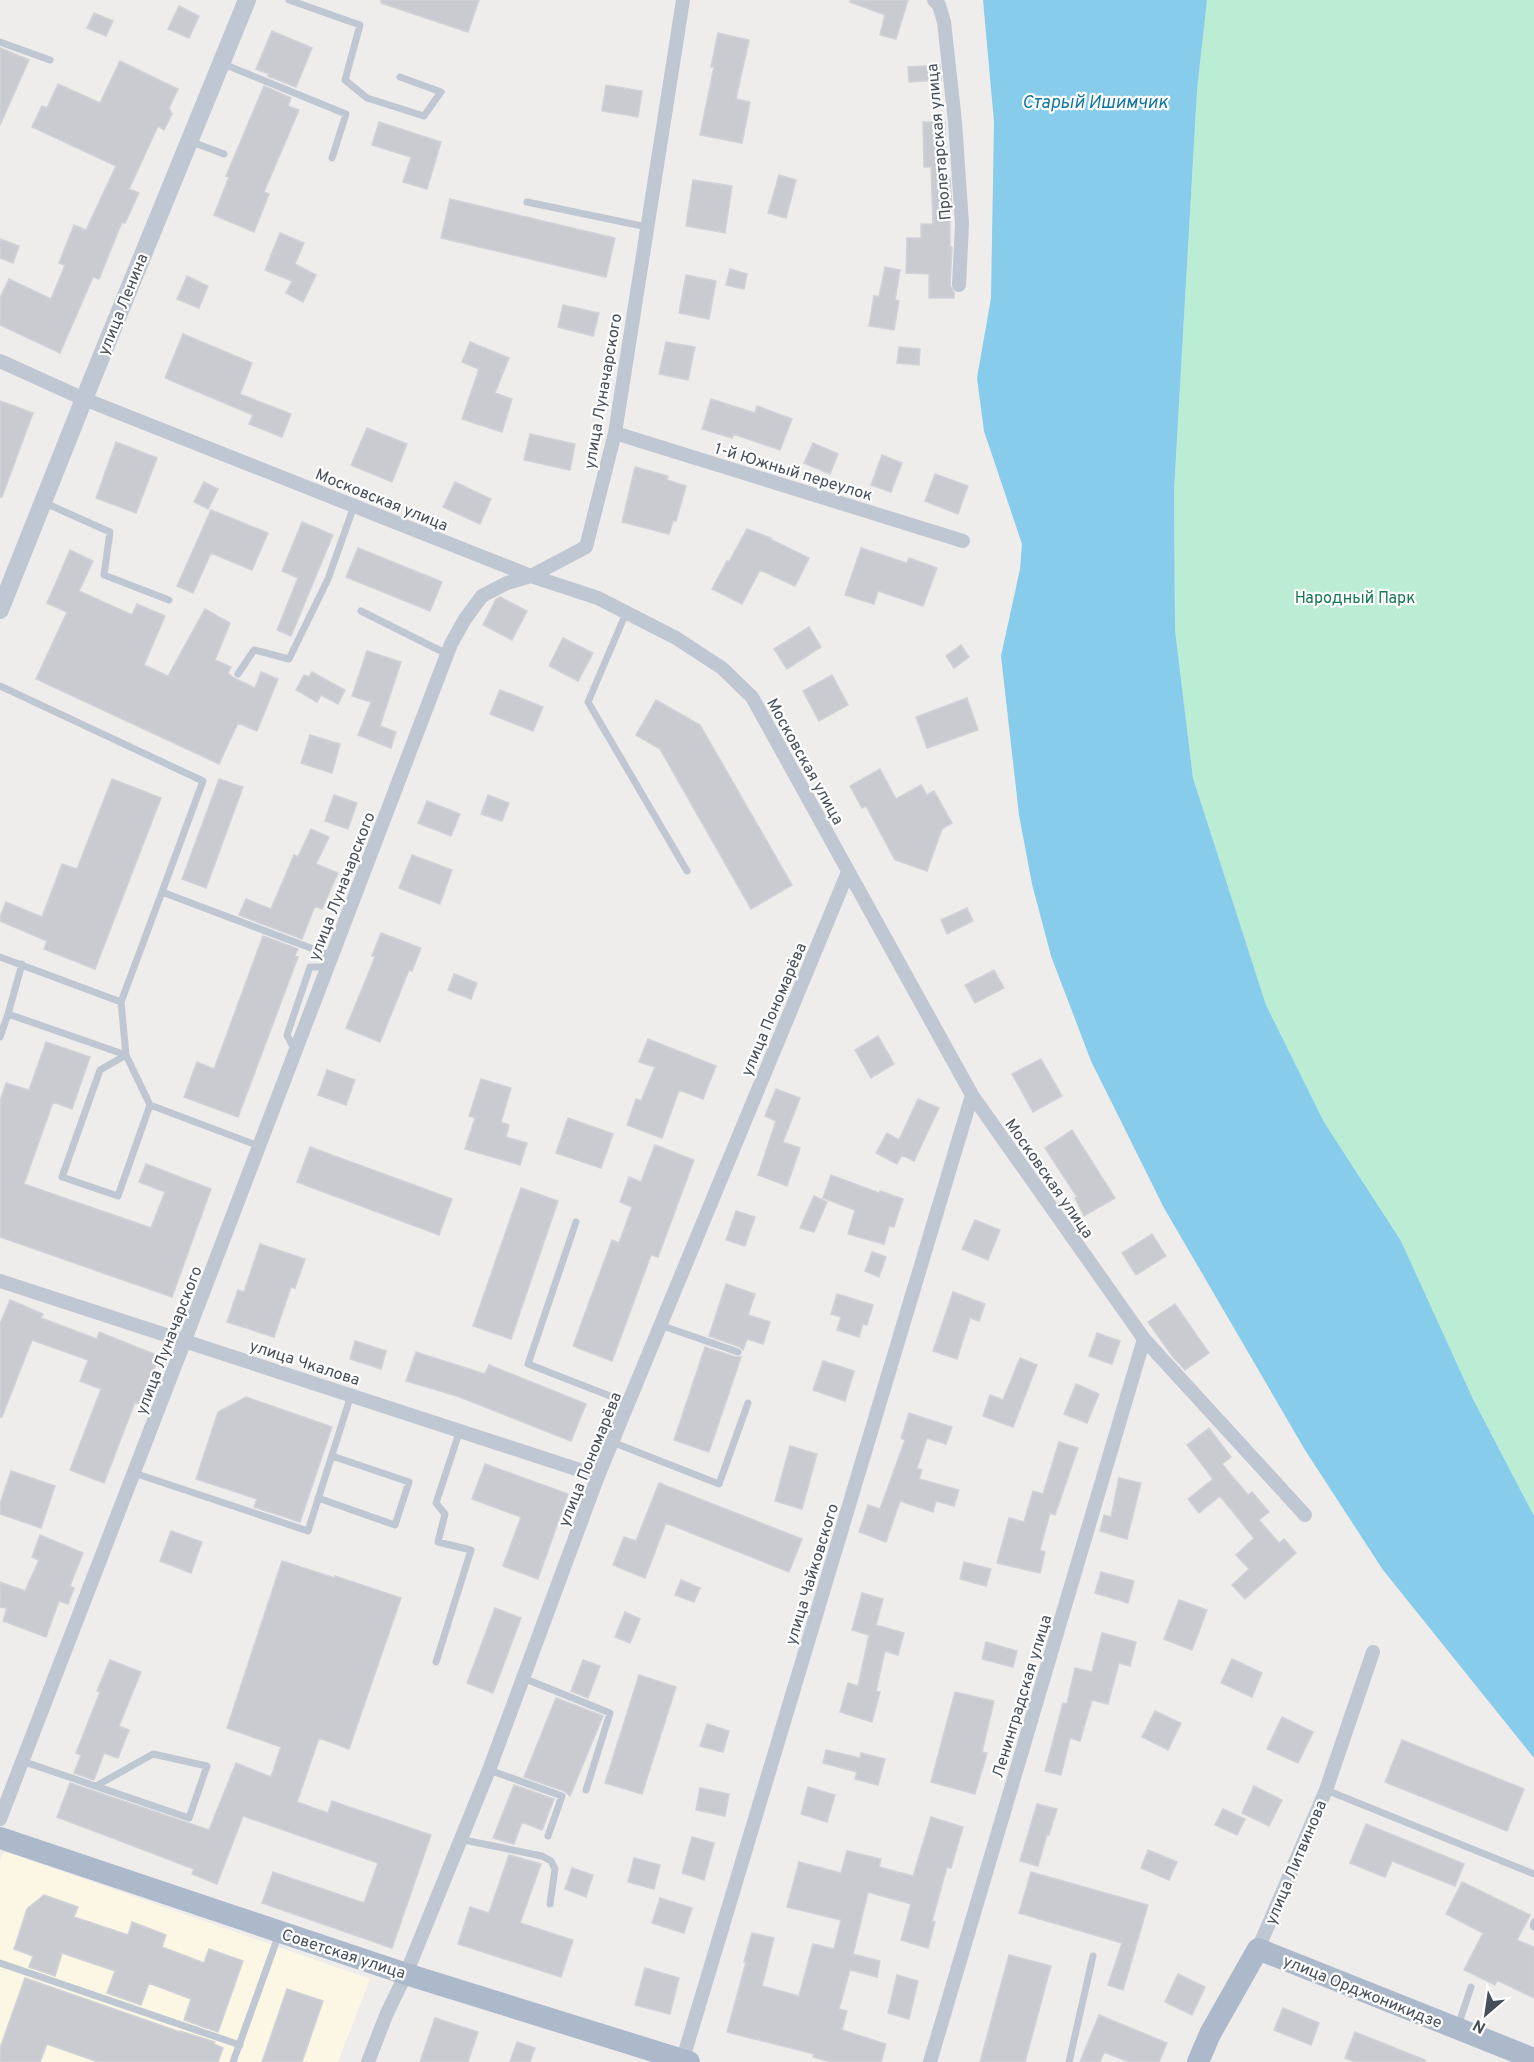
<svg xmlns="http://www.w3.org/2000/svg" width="1534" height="2062" viewBox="0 0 1534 2062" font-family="Overpass,sans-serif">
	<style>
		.commercial { fill: #fbf7e4 }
		.green { fill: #baedd3 }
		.water { fill: #87ccea }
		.building { fill: #c9cbd1; stroke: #d0d2d8; stroke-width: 1.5 }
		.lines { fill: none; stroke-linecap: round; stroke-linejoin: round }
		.service { stroke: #bfc7d2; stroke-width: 7 }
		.minor { stroke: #bfc7d2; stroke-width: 14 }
		.tertiary { stroke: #bfc7d2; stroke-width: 18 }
		.primary { stroke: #acb9cb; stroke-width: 22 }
		.labels { text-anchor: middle; stroke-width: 4.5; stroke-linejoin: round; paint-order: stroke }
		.street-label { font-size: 16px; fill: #454e59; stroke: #fff }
		.park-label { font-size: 16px; fill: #177952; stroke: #fff }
		.water-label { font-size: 18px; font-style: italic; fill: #0e76a4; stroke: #fff }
	</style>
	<rect width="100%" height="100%" fill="#efecec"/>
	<!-- commercial -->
	<path class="commercial" d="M4,1851L370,1979L338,2062H0V1862Z"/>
	<!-- green -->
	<path class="green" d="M1207,0H1534V1516L1473,1399L1401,1241L1324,1122L1266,1005L1193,778L1175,630L1174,491L1197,91Z"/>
	<!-- water -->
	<path class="water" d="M983,0H1207L1197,91L1174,491L1175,630L1193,778L1266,1005L1324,1122L1401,1241L1473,1399L1534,1516V1758L1383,1570L1305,1450L1164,1208L1091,1061L1051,956L1032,884L1019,815L1001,656L1020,569L1022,544L984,431L977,378L991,298L994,122Z"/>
	<!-- building -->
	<path class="building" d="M381,0H479L468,32L381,3Z
		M851,0H908L896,39L880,35L885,15L850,2Z
		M179,6L199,16L189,38L168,29Z
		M94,13L113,21L106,36L87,28Z
		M272,31L312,48L296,87L268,76L269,74L256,69Z
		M718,33L749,40L736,99L750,102L742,143L700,135L714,67H711Z
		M0,48L29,60L0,125Z
		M120,61L178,89L169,108L172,114L164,130L158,126L129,189L139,193L125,223L122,222L99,279L93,277L60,353L0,325V298L9,279L51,299L65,265L59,263L74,225L86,230L116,166L32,127L42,106L47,108L58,84L100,103Z
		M940,65L941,80L909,82L908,67Z
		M606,85L642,91L638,117L602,111Z
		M264,86L291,98L288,106L299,110L264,192L269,194L254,232L214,215L229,177L226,176Z
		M379,122L441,142L427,189L403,182L411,157L372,145Z
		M923,122H945L946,178H950L952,210H950V247H952L950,285L954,292V298H929V274L906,273L907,238H921V224H933L931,167H924Z
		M779,175L796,180L786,218L768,213Z
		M693,180L732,186L725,233L686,226Z
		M450,199L615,238L606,277L441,238Z
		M280,233L304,243L295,264L316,275L303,302L286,293L292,281L265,270Z
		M0,239L19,246L13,263L0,258Z
		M885,267L900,270L895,300L899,301L894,330L869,326L874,296L879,297Z
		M730,269L747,274L744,289L726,285Z
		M686,275L716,281L709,319L679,313Z
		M187,276L208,286L199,308L177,299Z
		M563,305L599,313L593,336L558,327Z
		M183,334L252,363L240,394L291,414L282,437L249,424L253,415L165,378Z
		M470,342L509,358L495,393L512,399L502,432L462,419L479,369L462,362Z
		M666,342L695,347L688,380L659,374Z
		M899,347L920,349L919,365L897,363Z
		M711,399L755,413L757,406L792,419L780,450L733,434L732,438L702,429Z
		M0,401L33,413L2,497H0Z
		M367,428L407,444L392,482L351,465Z
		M530,434L575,444L570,470L524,460Z
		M116,442L157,458L136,513L96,498Z
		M813,443L838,454L830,474L804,463Z
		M882,455L902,463L891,492L871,485Z
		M635,467L668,476L667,480L686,486L676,521H673L669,534L622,522Z
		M935,474L968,486L958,514L925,501Z
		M204,482L218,489L208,509L194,502Z
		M455,482L491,499L480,524L443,507Z
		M211,510L268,533L252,570L211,553L193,593L177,586Z
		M302,522L333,535L291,636L277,630L298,578L282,571Z
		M747,529L771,538L770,539L809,558L795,586L760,570L742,604L712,589L727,561L729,562Z
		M358,548L442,582L430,611L346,577Z
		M861,548L907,563L909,558L937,568L923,606L878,591L874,604L845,595Z
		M70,550L93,561L79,591L132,615L137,604L165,616L144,665L168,676L205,609L230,623L215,660L231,667L228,673L234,678L255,688L261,672L278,679L257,731L238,723L219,764L36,679L67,612L47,603Z
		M500,597L527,611L512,640L483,625L496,599Z
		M809,627L821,647L787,669L774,649Z
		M563,638L593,653L578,681L549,666Z
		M961,645L969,657L954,668L946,656Z
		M367,651L401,662L380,726L396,732L391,748L358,735L371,702L352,696Z
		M312,672L345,690L338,704L321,695L317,702L296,690L304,675L309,677Z
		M832,675L848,705L819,721L803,691Z
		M500,690L543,707L533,731L490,714Z
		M967,698L978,730L927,748L916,717Z
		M656,700L700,725L792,885L751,909L660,749L636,735Z
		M310,735L340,744L332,773L301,763Z
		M880,769L896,799L921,785L927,795L934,791L952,823L942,829L927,871L895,860L866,806L862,808L850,786Z
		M112,779L161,798L95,969L44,949L47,941L0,921V917L6,902L42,917L62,864L77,869Z
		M219,779L243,787L206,888L182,879Z
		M334,795L357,803L348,829L325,821Z
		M488,795L509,803L502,821L481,814Z
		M427,801L460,814L451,836L418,823Z
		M311,829L329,837L316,864L338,873L322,909L315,906L302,939L239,915L246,899L271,909L294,855L298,857Z
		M412,855L452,870L440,904L399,888Z
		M967,908L973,921L947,934L941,920Z
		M381,933L421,948L412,971L409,970L380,1042L346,1028L375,957L372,956Z
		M263,936L298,949L295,956L298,957L238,1117L184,1097L197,1062L214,1069Z
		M994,970L1004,988L975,1003L965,985Z
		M454,974L477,983L471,999L448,990Z
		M878,1036L894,1064L871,1078L855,1050Z
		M648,1039L716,1066L703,1099L679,1090L662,1138L627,1125L636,1099L641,1101L655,1067L639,1062Z
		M46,1042L90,1057L72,1109L53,1102L24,1184L151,1228L165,1192L139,1182L146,1164L211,1189L172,1297L0,1237V1101L6,1083L29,1090Z
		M1041,1059L1062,1096L1033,1112L1012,1074Z
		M327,1070L355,1080L346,1105L318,1095Z
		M481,1079L511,1088L501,1122L509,1125L506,1137L527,1143L520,1165L465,1149L475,1118L469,1116Z
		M776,1089L800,1098L783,1142L800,1148L787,1186L758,1175L776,1121L765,1116Z
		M918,1099L939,1108L914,1161L902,1155L897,1164L876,1153L887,1133L899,1140Z
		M568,1118L613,1134L601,1168L556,1153Z
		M1072,1130L1115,1198L1084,1216L1075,1198L1077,1197L1045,1148Z
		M655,1145L694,1160L658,1257L651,1255L612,1361L573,1346L612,1240L619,1243L632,1207L620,1202L629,1177L641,1182Z
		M310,1147L452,1199L439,1235L297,1182Z
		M831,1175L879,1193L880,1191L903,1199L894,1227L889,1226L884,1244L848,1234L855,1210L823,1198Z
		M521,1188L558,1201L511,1339L473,1326Z
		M814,1196L827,1202L814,1232L800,1228Z
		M736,1211L755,1217L745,1246L726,1240Z
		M975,1220L1000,1230L988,1260L962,1249Z
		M1152,1234L1166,1256L1136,1275L1122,1253Z
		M260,1244L305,1259L295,1288L291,1287L274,1337L227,1322L238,1290L244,1292Z
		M872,1252L886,1257L879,1277L865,1271Z
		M726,1284L755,1294L748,1315L770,1322L763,1344L747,1339L743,1350L740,1347L709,1336Z
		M953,1292L985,1304L979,1321L970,1318L957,1359L933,1351Z
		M837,1294L873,1305L867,1325L863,1324L859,1337L837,1330L841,1317L831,1314Z
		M10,1300L43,1314L41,1318L97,1339L99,1332L159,1356L141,1405L135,1402L104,1483L70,1470L101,1389L80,1381L88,1360L32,1340L2,1417H0V1324Z
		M1175,1304L1209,1353L1185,1370L1173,1357L1148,1322Z
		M1097,1333L1120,1341L1112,1364L1089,1356Z
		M355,1341L386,1351L381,1369L350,1359Z
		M705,1347L736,1357H741L709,1452L674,1440Z
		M416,1352L485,1374L489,1365L586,1404L571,1441L457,1396L406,1381Z
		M1020,1358L1037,1365L1013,1427L983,1416L990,1395L1003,1400Z
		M823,1361L854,1371L845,1401L813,1390Z
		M1076,1384L1099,1394L1087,1423L1064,1414Z
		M246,1397L332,1427L300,1522L254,1507L257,1499L196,1479L218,1412Z
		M909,1413L952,1427L946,1444L927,1438L917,1468L922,1470L919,1479L959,1490L954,1506L936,1501L933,1512L900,1501L886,1542L859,1532L868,1505L880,1509L905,1440L901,1438Z
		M1209,1428L1231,1457L1222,1464L1248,1495L1252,1492L1269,1512L1259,1520L1279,1543L1284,1539L1296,1553L1245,1599L1232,1585L1249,1569L1236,1555L1254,1538L1220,1496L1199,1513L1188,1499L1213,1479L1187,1445Z
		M1059,1442L1078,1448L1055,1515L1050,1513L1040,1550L1045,1552L1040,1573L997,1563L1009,1518L1024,1522L1033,1491L1043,1494Z
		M790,1446L817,1454L802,1509L775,1501Z
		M485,1464L568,1494L538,1579L503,1566L521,1517L472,1499Z
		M11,1471L55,1486L41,1528L0,1514V1504Z
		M1119,1478L1141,1483L1127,1539L1100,1531L1104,1515L1111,1517Z
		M659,1483L802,1539L789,1572L666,1523L645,1578L613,1565L624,1537L636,1541Z
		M171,1531L202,1542L191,1573L160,1561Z
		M40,1535L83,1553L70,1586L74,1588L68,1604L59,1601L46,1637L3,1621L7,1608L0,1607V1582L25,1591L39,1560L32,1557Z
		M282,1561L335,1578V1576L401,1598L349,1749L319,1738L297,1802L328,1813L332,1801L431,1835L392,1948L262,1903L273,1872L364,1903L378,1863L243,1816L217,1884L192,1874L194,1869L57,1817L70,1783L209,1830L236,1763L271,1777L281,1747L227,1728Z
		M964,1562L991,1569L986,1586L960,1579Z
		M1101,1572L1134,1581L1128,1603L1095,1593Z
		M681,1580L700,1588L694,1602L675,1595Z
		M862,1593L883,1599L876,1625L904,1633L898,1655L885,1651L876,1691L880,1692L872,1722L840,1712L848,1683L858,1686L869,1635L852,1630Z
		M1179,1600L1207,1610L1192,1650L1164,1639Z
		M495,1608L521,1618L493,1693L467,1683Z
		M625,1612L640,1619L630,1643L615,1637Z
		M1102,1633L1136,1642L1130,1666L1119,1663L1108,1704L1092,1700L1080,1741L1070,1738L1061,1775L1045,1771L1063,1703L1067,1704L1075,1668L1092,1672Z
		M986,1642L1017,1651L1013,1667L982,1659Z
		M1232,1659L1262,1673L1252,1697L1221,1683Z
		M110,1660L141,1672L119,1726L129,1730L118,1758L104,1753L94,1780L74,1773L81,1755L76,1753L100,1692L97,1691Z
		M583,1660L600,1666L588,1698L571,1691Z
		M639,1675L676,1687L642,1794L605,1783Z
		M955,1692L994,1701L982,1752L987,1753L975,1794L931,1782Z
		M556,1698L603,1716L570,1796L564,1791L524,1777Z
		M1155,1711L1181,1723L1168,1750L1142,1737Z
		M1282,1717L1313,1732L1298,1763L1267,1749Z
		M707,1724L729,1731L723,1752L700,1746Z
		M1402,1740L1524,1789L1507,1831L1385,1782Z
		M826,1750L860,1758L861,1753L885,1759L878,1785L855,1779L857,1772L823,1763Z
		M514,1785L554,1799L542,1830L522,1822L514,1844L493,1838Z
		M1254,1786L1282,1800L1269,1826L1242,1813Z
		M808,1787L835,1795L827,1822L801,1814Z
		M700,1788L729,1794L725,1816L696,1810Z
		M1037,1804L1057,1809L1049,1835L1047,1834L1038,1866L1020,1861Z
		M1223,1809L1245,1819L1237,1835L1215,1825Z
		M931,1817L963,1827L951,1868L947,1867L932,1921L935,1922L928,1948L901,1940L911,1904L868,1892L853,1954L880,1961L877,1977L850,1970L839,2009L847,2011L842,2030L886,2044L881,2062H831L813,2057L814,2054L727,2032L746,1962H744L752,1933L774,1938L762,1986L799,1996L813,1944L834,1949L841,1920L787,1907L799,1862L841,1873L847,1851L881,1859L879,1867L913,1876Z
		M1366,1824L1464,1864L1455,1886L1392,1861L1385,1877L1350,1863Z
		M692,1837L714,1843L704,1880L682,1873Z
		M1148,1850L1177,1862L1169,1880L1141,1868Z
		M509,1855L541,1864L520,1923L573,1940L561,1977L458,1944L470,1907L489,1913Z
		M634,1858L660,1865L654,1889L628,1882Z
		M572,1868L593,1875L586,1897L565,1889Z
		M1031,1872L1148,1905L1123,1990L1108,1985L1122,1943L1019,1913Z
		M1462,1882L1530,1915L1517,1940L1534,1947V1998L1497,1980L1495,1985L1464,1970L1483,1933L1446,1914Z
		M44,1895L78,1907L74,1917L128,1935L132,1922L166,1935L162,1947L204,1963L209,1949L243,1961L218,2032L184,2020L191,1999L149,1983L141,2005L107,1993L115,1971L62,1953L55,1976L29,1967L33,1956L14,1949L27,1909Z
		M660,1898L692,1908L684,1933L652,1923Z
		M1009,1955L1051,1966L1025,2062H980Z
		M645,1968L679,1978L670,2014L635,2005Z
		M1178,1974L1205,1987L1192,2015L1165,2002Z
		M897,1975L918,1981L909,2019L888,2013Z
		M25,1978L180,2032V2031L215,2042L214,2044L223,2048L218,2062H98L47,2044L40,2062H0V2048Z
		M287,1989L323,2001L302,2062H262Z
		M1283,2008L1319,2023L1311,2045L1274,2030Z
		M1099,2015L1167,2043L1159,2062H1129L1104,2052L1100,2062H1080Z
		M435,2018L478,2032L468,2062H420Z
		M1355,2032L1425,2060V2062H1355L1345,2058Z
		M517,2042L535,2048L530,2062H510Z"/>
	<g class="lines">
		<!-- service -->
		<path class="service" d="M289,0L360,25L345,80L367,98L424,116L441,92L400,77
			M0,42L50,60
			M221,63L346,114L332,158
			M192,142L224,154
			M527,202L647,227
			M45,503L110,532L104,575L169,600
			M361,611L447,654
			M626,613L588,702L687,871
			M238,674L254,650L289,659L328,579L354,506
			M0,686L203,781L162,892
			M0,957L121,1002L162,892L332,956
			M121,1002L126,1055L100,1070L62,1177L118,1196L150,1105
			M8,1014L22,964
			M0,1037L8,1014L126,1055L150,1105L259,1146
			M294,1049L287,1035L310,967H328
			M576,1222L528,1364L628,1403
			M660,1325L738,1352
			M612,1442L719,1484L748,1403
			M134,1473L308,1531L351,1395
			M318,1498L395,1525L409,1482L332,1456
			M436,1662L471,1550L438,1542L445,1514L436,1503L460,1430
			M523,1678L610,1713L586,1790
			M22,1761L189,1818L207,1766L153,1754L96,1786
			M489,1770L562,1796L548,1836
			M1326,1790L1534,1874
			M459,1839L542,1856L551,1861L555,1869L550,1904
			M1534,1922L1533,1926L1534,1927
			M0,1963L240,2045
			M1458,2026L1471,1987
			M233,2062L279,1934
			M1069,2062L1093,1956"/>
		<!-- minor -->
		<path class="minor" d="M934,0L939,5L944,22L955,122L962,224L959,285
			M0,361L84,399L531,576L598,598L676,638L722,668L752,697L972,1095L1144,1339L1305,1515
			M615,433L963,541
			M0,1281L598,1476
			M0,1819L185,1340L451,644L465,619L482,596L507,583L531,576L586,547L615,433L683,0
			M1258,1949L1326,1790L1373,1652
			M368,2062L387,2013L406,1974L489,1770L598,1476L848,872
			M682,2062L972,1095
			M930,2062L1144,1339"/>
		<!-- tertiary -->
		<path class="tertiary" d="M0,610L84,399L247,0"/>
		<!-- primary -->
		<path class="primary" d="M0,1838L406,1974L689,2062
			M1198,2062L1210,2034L1258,1949L1534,2059"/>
	</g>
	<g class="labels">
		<!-- street labels -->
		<g class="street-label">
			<text transform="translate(938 142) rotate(-95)" y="6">Пролетарская улица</text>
			<text transform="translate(122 304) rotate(-68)" y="6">улица Ленина</text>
			<text transform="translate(602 391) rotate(-80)" y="6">улица Луначарского</text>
			<text transform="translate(794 471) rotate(17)" y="6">1-й Южный переулок</text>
			<text transform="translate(382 499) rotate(22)" y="6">Московская улица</text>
			<text transform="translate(806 761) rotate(61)" y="6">Московская улица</text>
			<text transform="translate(341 886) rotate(-69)" y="6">улица Луначарского</text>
			<text transform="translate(773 1009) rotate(-67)" y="6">улица Пономарёва</text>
			<text transform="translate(1050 1178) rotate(55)" y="6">Московская улица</text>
			<text transform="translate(168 1340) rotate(-69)" y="6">улица Луначарского</text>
			<text transform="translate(305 1362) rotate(18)" y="6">улица Чкалова</text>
			<text transform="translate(589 1459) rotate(-68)" y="6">улица Пономарёва</text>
			<text transform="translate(811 1574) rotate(-73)" y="6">улица Чайковского</text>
			<text transform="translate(1021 1696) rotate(-73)" y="6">Ленинградская улица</text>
			<text transform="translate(1295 1862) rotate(-67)" y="6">улица Литвинова</text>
			<text transform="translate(344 1953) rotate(18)" y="6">Советская улица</text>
			<text transform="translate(1363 1991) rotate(22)" y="6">улица Орджоникидзе</text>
		</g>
		<!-- park labels -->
		<g class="park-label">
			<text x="1355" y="603">Народный Парк</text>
		</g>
		<!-- water labels -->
		<g class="water-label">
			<text x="1095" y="108">Старый Ишимчик</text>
		</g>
	</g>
	<!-- north arrow -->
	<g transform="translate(1486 2014) rotate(209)" stroke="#ffffff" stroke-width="4.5" paint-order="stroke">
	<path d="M0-4.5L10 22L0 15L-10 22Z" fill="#454e59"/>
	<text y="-9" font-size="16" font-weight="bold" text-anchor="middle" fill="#454e59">N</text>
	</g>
</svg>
